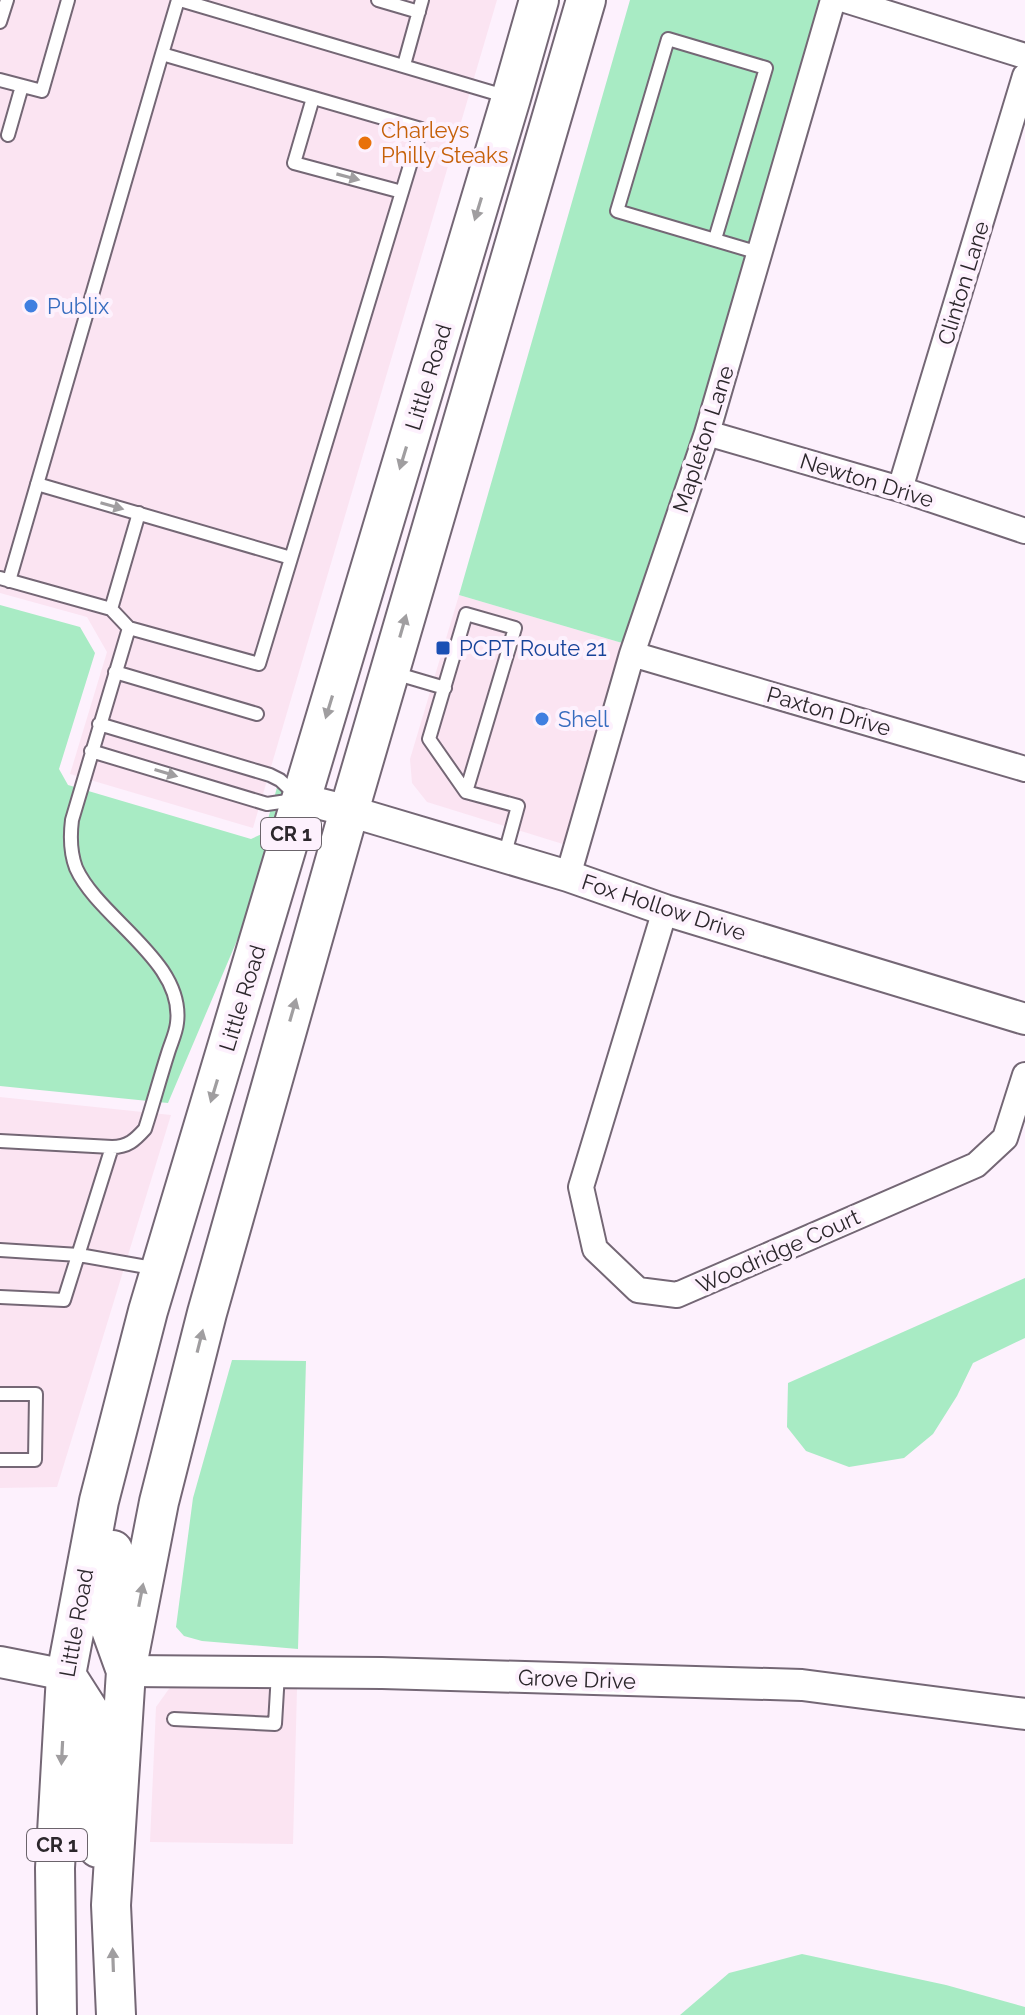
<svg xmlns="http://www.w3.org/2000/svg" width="1025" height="2015" viewBox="0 0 1025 2015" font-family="Raleway,sans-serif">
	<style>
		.commercial { fill: #fbe4f2 }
		.green { fill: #a8ebc4 }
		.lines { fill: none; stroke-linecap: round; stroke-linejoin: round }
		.service-casing { stroke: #746775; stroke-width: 16 }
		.minor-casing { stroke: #746775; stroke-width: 28 }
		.tertiary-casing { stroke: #746775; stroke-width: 34 }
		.primary-casing { stroke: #746775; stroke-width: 42 }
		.service { stroke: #fff; stroke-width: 12 }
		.minor { stroke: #fff; stroke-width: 24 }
		.tertiary { stroke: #fff; stroke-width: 30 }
		.primary { stroke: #fff; stroke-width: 38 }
		.oneway { fill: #a09ea0 }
		.food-dot { fill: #e8710a; stroke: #fdf1fd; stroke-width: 3 }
		.shop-dot { fill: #3f7fe0; stroke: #fdf1fd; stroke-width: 3 }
		.transit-dot { fill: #1a4fb4; stroke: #fdf1fd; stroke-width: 3 }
		.labels { text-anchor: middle; stroke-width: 8; stroke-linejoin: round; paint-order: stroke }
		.shield { fill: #fdf1fd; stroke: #6b646b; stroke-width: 2 }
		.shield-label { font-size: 20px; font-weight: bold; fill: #2c272c }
		.food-label { font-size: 22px; fill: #c56008; stroke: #fdf1fd; text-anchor: start }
		.street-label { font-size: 22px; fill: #2c272c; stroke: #fdf1fd }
		.shop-label { font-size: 22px; fill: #366cbe; stroke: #fdf1fd; text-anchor: start }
		.transit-label { font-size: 22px; fill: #164399; stroke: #fdf1fd; text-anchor: start }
	</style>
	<rect width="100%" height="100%" fill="#fdf1fd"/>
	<!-- commercial -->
	<path class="commercial" d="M0,0H497L253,828L70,774L107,652L87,617L0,593Z
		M459,595L629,645L566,845L427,802L412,783L410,759Z
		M0,1097L171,1115L57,1487L0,1488Z
		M171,1686L297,1689L293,1844L150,1842L156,1707Z"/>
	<!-- green -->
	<path class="green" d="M630,0H823L629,645L459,595Z
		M0,605L80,627L95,653L59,769L68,785L251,839L264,833L278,784L292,788L272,858L168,1103L0,1086Z
		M1025,1278V1338L973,1363L957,1396L933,1434L904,1458L849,1467L806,1451L787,1427L788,1383Z
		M232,1360L306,1361L298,1649L202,1641L184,1636L176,1627L193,1498Z
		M802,1954L946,1985L1025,2007V2015H680L729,1973Z"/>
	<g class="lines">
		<defs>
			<path id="service" d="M180,0L508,97
				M378,0L419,12
				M0,22L7,0
				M404,65L422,0
				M0,80L42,91L68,0
				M313,98L294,163L402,192
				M8,135L22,86
				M715,239L766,68L668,39L617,211L759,253
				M37,484L291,558
				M0,578L111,609L129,628L259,664L421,129L162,54L178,0
				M9,581L162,54
				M111,609L139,513
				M115,672L257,714
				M394,673L445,688
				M99,724L270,775L280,780L297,796
				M91,751L267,804L294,800
				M466,792L429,739L466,614L515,628L466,792L518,806L504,857
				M0,1141L112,1147
				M0,1250L79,1255L158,1269
				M0,1297L64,1300L112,1147C128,1147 135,1140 145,1129C153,1104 160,1078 168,1053C171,1043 176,1033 177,1023C185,961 99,919 76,868C70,852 70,836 72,820L129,628
				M0,1394H36L35,1460H0
				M174,1719L275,1724L278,1673"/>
			<path id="minor" d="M845,0L1025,56
				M707,433L900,489L1025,531
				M900,489L1025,76
				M632,654L1025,769
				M568,876L632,654L707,433L833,0
				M665,910L581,1187L595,1249L638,1290L677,1295L976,1165L1005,1138L1025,1075"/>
			<path id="tertiary" d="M301,799L349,811L568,876L665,910L1025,1019
				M0,1662L66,1675
				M126,1671L382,1673L802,1685L1025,1714"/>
			<path id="primary" d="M113,1550L106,1596L109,1624L126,1671
				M66,1675L89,1711L92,1725L91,1796L98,1848
				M57,2015L55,1868L66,1675L99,1501L148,1311L511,98L539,0
				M116,2015L111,1905L126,1671L159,1502L207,1313L349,811L586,0"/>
		</defs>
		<!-- service casing -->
		<use href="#service" class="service-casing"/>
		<!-- minor casing -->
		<use href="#minor" class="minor-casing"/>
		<!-- tertiary casing -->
		<use href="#tertiary" class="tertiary-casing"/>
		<!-- primary casing -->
		<use href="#primary" class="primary-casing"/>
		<!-- service -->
		<use href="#service" class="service"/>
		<!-- minor -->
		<use href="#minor" class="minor"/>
		<!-- tertiary -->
		<use href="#tertiary" class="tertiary"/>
		<!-- primary -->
		<use href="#primary" class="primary"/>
	</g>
	<!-- one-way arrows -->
	<defs><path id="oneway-solid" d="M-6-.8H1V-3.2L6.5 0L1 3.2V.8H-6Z" transform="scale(2)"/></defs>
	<g class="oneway">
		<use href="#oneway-solid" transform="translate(348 177) rotate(15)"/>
		<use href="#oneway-solid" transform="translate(478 209) rotate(107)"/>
		<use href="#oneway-solid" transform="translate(403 458) rotate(107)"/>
		<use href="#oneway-solid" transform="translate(112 506) rotate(16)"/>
		<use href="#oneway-solid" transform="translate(403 626) rotate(-74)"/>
		<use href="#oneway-solid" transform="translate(329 707) rotate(107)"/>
		<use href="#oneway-solid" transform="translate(166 773) rotate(17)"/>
		<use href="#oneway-solid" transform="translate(293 1010) rotate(-74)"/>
		<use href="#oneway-solid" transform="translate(214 1091) rotate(107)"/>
		<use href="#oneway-solid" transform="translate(200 1341) rotate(-76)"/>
		<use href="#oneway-solid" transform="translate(141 1595) rotate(-79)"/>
		<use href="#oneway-solid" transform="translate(62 1753) rotate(93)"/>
		<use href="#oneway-solid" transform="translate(113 1960) rotate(-92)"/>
	</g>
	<!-- markers -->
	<circle class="food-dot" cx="365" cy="143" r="8"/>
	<g class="shop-dot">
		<circle cx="31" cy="306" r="8"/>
		<circle cx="542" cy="719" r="8"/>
	</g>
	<rect class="transit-dot" x="435" y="640" width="16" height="16" rx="4"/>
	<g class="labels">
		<!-- shield labels -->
		<g class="shield">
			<rect x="261" y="818" width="60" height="32" rx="6"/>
			<rect x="27" y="1829" width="60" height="32" rx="6"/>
		</g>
		<g class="shield-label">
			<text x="291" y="841">CR 1</text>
			<text x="57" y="1852">CR 1</text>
		</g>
		<!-- food labels -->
		<g class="food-label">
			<text x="381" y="138">Charleys<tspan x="381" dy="25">Philly Steaks</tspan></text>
		</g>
		<!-- street labels -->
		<g class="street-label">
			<text transform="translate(963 283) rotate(-73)" y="8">Clinton Lane</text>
			<text transform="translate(428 377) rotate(-73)" y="8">Little Road</text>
			<text transform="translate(703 439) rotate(-72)" y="8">Mapleton Lane</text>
			<text transform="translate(867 480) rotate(17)" y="8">Newton Drive</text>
			<text transform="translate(829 711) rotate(16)" y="8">Paxton Drive</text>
			<text transform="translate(664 907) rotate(18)" y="8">Fox Hollow Drive</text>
			<text transform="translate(242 998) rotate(-73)" y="8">Little Road</text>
			<text transform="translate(778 1251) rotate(-24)" y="8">Woodridge Court</text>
			<text transform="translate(76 1623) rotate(-80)" y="8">Little Road</text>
			<text transform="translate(577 1679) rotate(2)" y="8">Grove Drive</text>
		</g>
		<!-- shop labels -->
		<g class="shop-label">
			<text x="47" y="314">Publix</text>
			<text x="558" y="727">Shell</text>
		</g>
		<!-- transit labels -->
		<g class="transit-label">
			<text x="459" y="656">PCPT Route 21</text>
		</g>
	</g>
</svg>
